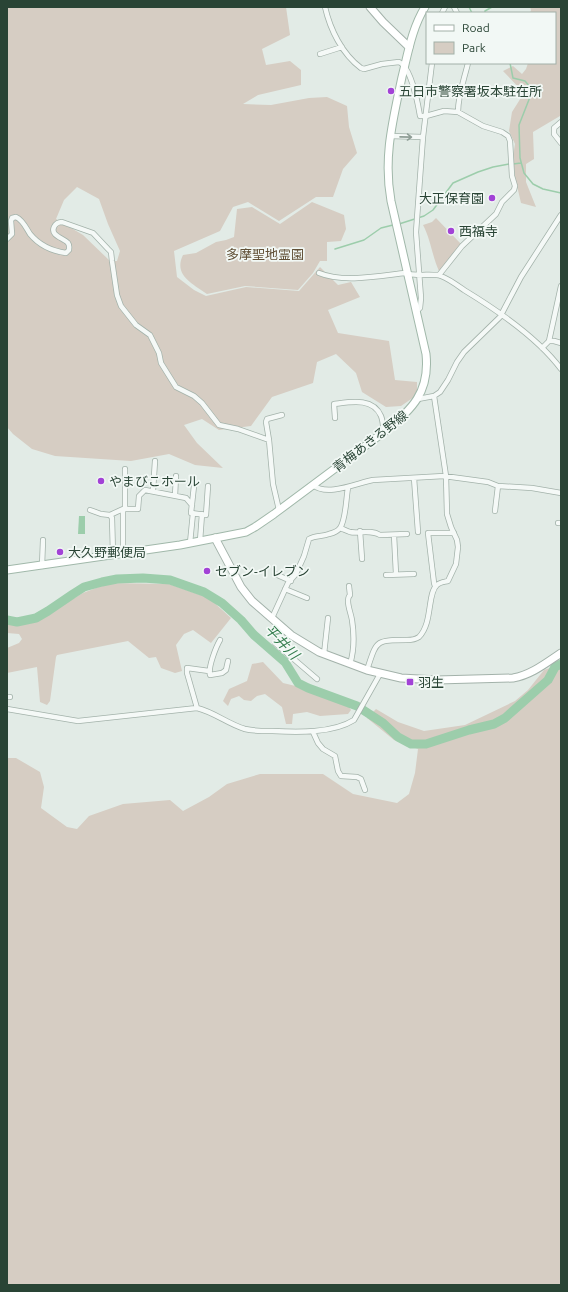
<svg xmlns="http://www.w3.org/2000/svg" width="568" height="1292" viewBox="0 0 568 1292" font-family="Ubuntu,'Noto Sans JP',sans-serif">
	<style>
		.green { fill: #d6cdc3; fill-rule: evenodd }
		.water { fill: #9ccdab }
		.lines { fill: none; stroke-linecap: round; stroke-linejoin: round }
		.stream { stroke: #9ccdab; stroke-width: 1.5 }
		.river { stroke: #9ccdab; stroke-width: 9 }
		.minor-casing { stroke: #a3b2aa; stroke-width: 6 }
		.secondary-casing { stroke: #a3b2aa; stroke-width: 9 }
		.primary-casing { stroke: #a1b8aa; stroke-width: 9 }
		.minor { stroke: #f5f9f7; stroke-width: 4.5 }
		.secondary { stroke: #fff; stroke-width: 7 }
		.primary { stroke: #fff; stroke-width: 7 }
		.oneway { stroke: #8f9e96 }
		.poi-dot { fill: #a242d6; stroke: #f2f8f5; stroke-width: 1.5 }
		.labels { text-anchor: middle; stroke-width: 3.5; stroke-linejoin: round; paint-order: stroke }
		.poi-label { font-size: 13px; fill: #294435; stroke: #f2f8f5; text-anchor: start }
		.park-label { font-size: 13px; fill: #615036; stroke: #f2f8f5 }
		.street-label { font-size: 13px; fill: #294435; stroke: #f2f8f5 }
		.water-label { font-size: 14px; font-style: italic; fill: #317b4b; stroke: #f2f8f5 }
	</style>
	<rect width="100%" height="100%" fill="#e2ebe6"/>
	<!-- green -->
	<path class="green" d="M7,7H286L290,35L262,49L266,65L290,61L301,70V85L258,95L243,104L271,105L309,98L327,97L347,106L349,127L357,153L343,169L333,197H316L279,221L248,202L233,207L220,231L174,251L177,277L194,290L206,296L246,287L299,291L320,267L338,285L351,282L360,297L328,310L338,333L389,341L395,380L417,382V395L401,406L386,407L362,392L356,373L336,354L317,362L313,383L272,397L251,426L219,430L202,419L184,425L197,443L223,468L195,465L169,454L131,461L55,456L32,449L13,434L7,427ZM77,187L99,199L108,224L120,251L117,261H110L83,235L56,219L64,200Z
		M530,7H561L560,116L533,132L534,159L526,164V182L536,207L521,203L515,177L513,156L515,144L509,131L512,112L524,93L503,71L513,66L522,74L526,69L528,63H555V13H530L531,10Z
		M312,202L344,215L346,229L341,241L327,242V261H320L313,273L298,290L245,286L207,294C193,284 173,275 183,255L196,253L216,242L226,240L234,237L237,209L252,207L280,224Z
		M436,218L461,244L439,271C432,256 431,240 423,225L432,222Z
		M109,583L169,584L209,598L231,618L211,643L193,630L184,634L176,645L182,671L175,673L161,668L156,657L149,658L128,641L57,655L56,657L50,701L47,705L40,702L37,667L7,673V648L19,643L22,639L19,634L7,633V622L13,624L43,616L83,593Z
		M263,662L283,683L304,688L349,707L351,710L348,714L320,716L307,712L293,714L292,724H286L282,707L265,694L257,696L251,701L244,700L239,696L231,699L228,706L223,701L229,689L247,681L252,664Z
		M561,664V1285H7V758H16L40,772L44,787L41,808L67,827L77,829L89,816L123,804L170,800L183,811L209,797L227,784L260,774H323L353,794L397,803L409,794L415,773L418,749L394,740L367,718L376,709L398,722L424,731L465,725L515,701L528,690L544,670Z"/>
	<!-- water -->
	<path class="water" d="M79,516H85V534H78Z"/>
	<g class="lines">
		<!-- stream -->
		<path class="stream" d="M469,7L472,13
			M485,13V11L492,7
			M510,63L513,78L525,81L531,88L530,97L519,125L520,158L524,173L533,184L543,189L561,193
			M513,164L521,163
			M399,224L424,216L433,210L453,183L478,172L493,167L509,164
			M335,249L364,240L381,228L393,225"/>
		<!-- river -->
		<path class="river" d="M7,620L17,622L36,618L48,611L73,594L84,587L102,582L117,579L143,578L170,580L204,592L222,603L241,620L254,635L285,662L298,683L308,688L357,706L383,723L398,737L411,744H426L469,730L494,724L505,718L548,680L555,667L561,664"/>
		<defs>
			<path id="minor" d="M325,7C330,29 342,54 361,68L364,69L382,64L399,62C411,67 418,104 420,116H426L444,111L458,112L483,126L502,132L508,136L510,141L512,176L515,186L514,190L502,202L496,214L462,246L439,275
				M454,7L457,13
				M442,13L445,7
				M320,54L342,47
				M458,112C458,95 464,80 468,63
				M561,122L554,128V134L561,143
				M390,136L423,137
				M7,239L12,234L11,221L12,218L16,217C23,220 26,228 30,234C39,245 52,251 66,253L69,250C69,247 70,246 68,243C64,238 50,236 54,227C56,223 58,222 62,222L93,233L108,249L111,252L112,261L117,295L121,306L136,325L150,335L159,353L161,363L176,387L194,396L202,403L219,425L238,429L269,440L273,484L279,510
				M319,273C343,283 379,276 405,273C415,277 435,273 441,276C449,279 457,285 464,290C497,310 538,338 561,369
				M417,311L420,308L421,298L416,232L423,137L432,63
				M549,341H554L561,343
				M542,348L549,341L561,286
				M418,399L434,396L440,392L448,380L457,362L464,352L500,317L521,277L561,215
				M335,418L334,404C350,402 373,397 381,416C383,421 383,427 384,432
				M269,440L266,422L267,419L282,415
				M125,469V509
				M414,478L418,532
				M313,485C327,497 357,483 373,480L444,476L488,482L498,486L532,488L561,493
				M194,486L191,513L206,515L208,486
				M153,491L155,461
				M175,496L176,476
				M90,510L101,514L110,515L123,509H138L139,496L145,490L186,498L192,505
				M495,511L498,486
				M110,515L112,518L113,554
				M558,523H561
				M340,528C343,529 347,531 350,532C359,534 370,529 380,535L407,534
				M360,531L362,559
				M394,535L396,574
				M200,541L202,514
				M190,543L193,513
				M123,553V509
				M42,566L43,540
				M275,574L291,581
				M386,575L414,574
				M349,586L350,595C348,598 348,597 348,601C348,607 351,614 352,620C354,633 354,651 350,664
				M435,586L434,583L428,533H454
				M285,589L307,598
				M272,618L288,583L296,574L304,556L309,539C316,535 322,537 329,534C333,533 338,531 340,528C346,520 346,498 348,488
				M220,640C216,647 208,667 210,675L222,673L226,670L228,661
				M275,643L317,679
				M324,654L328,618
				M367,670C377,640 375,640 407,640C412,640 416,639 419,637C433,623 427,593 437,585C440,582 444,582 448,581L456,564L458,547L457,540L451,527L447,514L446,476L434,396
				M7,697H10
				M197,708L187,673V668L209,671
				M7,709L78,721L197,708C214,712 228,724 245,729C253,731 262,731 270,731C295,732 332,734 354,720L380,674
				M313,732L318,743L323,749L335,756L338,771L341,776L357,777L361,779L365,790"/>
			<path id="secondary" d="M370,7L383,22L409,47
				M215,538L241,587L252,601L291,635L319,652L367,670L401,678L437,680L513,678C531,675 546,663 561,653"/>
			<path id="primary" d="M7,570L180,545L246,532L255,527L274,514L384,432C412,410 430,392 426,354L391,201C383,157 393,120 402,77C408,53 412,28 425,7"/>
		</defs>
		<!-- minor casing -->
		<use href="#minor" class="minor-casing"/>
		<!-- secondary casing -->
		<use href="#secondary" class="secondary-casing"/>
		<!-- primary casing -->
		<use href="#primary" class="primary-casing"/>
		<!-- minor -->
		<use href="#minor" class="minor"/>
		<!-- secondary -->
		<use href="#secondary" class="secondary"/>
		<!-- primary -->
		<use href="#primary" class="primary"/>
	</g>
	<!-- one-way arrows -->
	<defs><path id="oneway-shaft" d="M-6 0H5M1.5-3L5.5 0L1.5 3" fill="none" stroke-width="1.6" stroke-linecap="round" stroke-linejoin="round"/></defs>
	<use class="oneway" href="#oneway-shaft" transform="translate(406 137) rotate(1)"/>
	<!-- markers -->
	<g class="poi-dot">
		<circle cx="391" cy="91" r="4"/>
		<circle cx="492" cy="198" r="4"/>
		<circle cx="451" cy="231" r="4"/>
		<circle cx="101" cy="481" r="4"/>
		<circle cx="60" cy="552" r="4"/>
		<circle cx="207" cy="571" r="4"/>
		<rect x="406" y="678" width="8" height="8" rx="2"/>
	</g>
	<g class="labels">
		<!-- poi labels -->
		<g class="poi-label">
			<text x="399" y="96">五日市警察署坂本駐在所</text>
			<text x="484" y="203" text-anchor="end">大正保育園</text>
			<text x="459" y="236">西福寺</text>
			<text x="109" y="486">やまびこホール</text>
			<text x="68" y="557">大久野郵便局</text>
			<text x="215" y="576">セブン-イレブン</text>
			<text x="418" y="687">羽生</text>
		</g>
		<!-- park labels -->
		<g class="park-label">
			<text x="265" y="259">多摩聖地霊園</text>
		</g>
		<!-- street labels -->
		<g class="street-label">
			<text transform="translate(370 441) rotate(-38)" y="5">青梅あきる野線</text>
		</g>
		<!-- water labels -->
		<g class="water-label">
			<text transform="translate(282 642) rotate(46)" y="5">平井川</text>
		</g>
	</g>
	<!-- border -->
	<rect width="568" height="1292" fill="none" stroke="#294435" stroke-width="16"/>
	<!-- legend -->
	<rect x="426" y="12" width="130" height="52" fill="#f2f8f5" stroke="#a2b0a8"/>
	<rect x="434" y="25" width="20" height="6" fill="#ffffff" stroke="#a2b0a8"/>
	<text x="462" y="32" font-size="12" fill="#294435">Road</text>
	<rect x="434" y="42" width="20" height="12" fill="#d6cdc3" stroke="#a2b0a8"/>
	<text x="462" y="52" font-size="12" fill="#294435">Park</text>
</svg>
